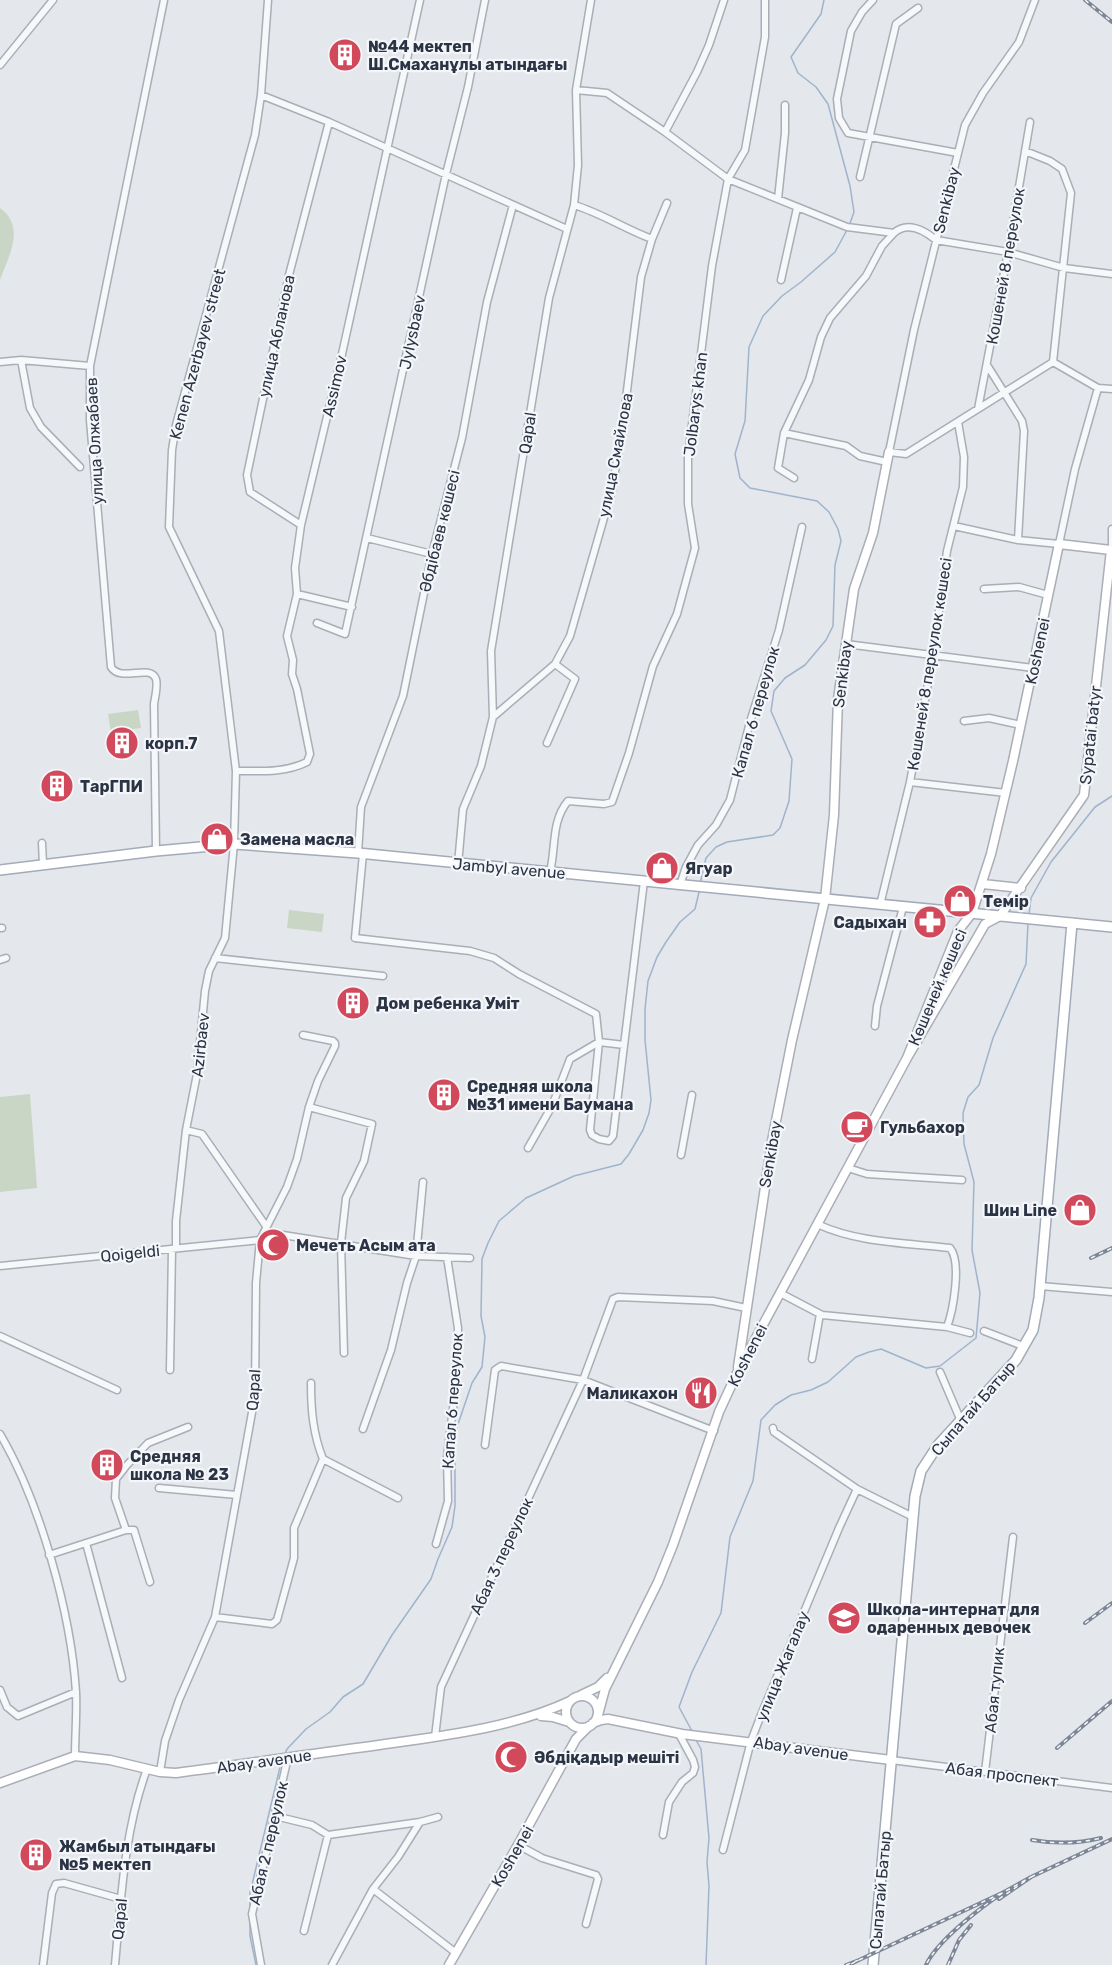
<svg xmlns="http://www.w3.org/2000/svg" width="1112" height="1965" viewBox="0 0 1112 1965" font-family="Rubik,sans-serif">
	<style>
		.green { fill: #c9d6c5 }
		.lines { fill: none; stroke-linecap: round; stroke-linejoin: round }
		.stream { stroke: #9fb4cc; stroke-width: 1.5 }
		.street-casing { stroke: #a9aeb7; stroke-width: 9 }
		.secondary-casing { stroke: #a9aeb7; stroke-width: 11 }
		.primary-casing { stroke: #a3abb8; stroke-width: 12 }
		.street { stroke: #f7f8fa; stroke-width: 6 }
		.secondary { stroke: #fff; stroke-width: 8 }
		.primary { stroke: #fff; stroke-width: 9 }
		.rail-casing { stroke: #7d8696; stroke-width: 4 }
		.rail { stroke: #f4f6f9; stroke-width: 1.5; stroke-dasharray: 4.5; stroke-linecap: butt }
		.labels { text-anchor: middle; stroke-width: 4.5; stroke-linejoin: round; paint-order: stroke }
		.poi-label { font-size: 16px; font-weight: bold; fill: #2b3445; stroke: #f4f6f9; text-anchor: start }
		.street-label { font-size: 16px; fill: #2b3445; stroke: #f4f6f9 }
	</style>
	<rect width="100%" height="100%" fill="#e4e7ec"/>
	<!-- green -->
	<path class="green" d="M0,208C26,227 9,255 0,280Z
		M138,710L141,728L111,732L108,714Z
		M289,910L324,914L322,932L287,928Z
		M30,1094L37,1188L0,1192V1097Z"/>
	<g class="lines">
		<!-- stream -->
		<path class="stream" d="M824,0L821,14L791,57L798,73L816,87L828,104L850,186L854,212L849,226
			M700,884L706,858L716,847L727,842L773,835L780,828L789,801L792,759L771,711L774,691L785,678L805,665L826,640L833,626L835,565L841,541L838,529L829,512L817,501L750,488L740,478L735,454L745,421L749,347L763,316L782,296L801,282L835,252L847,230
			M1029,915L1031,898L1051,862L1095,807L1112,796
			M693,1733L679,1707L692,1672L721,1613L730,1537L753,1481L761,1420L775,1405L791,1395L811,1390L828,1382L856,1357L869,1352L881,1349L926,1368L940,1366L976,1338L980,1293L972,1250L974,1182L964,1144L963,1113L968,1097L979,1085L993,1038L1026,964L1028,923
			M696,1740L701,1749L709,1838L707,1862L709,1886L706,1965
			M285,1754L287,1749L306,1729L330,1712L343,1697L363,1684L392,1635L431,1579L438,1559L452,1527L455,1506V1433L472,1383L482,1367L485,1337L481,1316L482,1259L488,1243L499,1221L526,1198L574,1176L621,1164L629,1154L643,1130L649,1113L651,1100L645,1040V1009L648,981L657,957L666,942L680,922L695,909L699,892
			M250,1911V1893L281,1763
			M250,1919V1936L256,1965"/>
		<defs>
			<path id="street" d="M873,0L862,12L851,31L837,99L839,118L848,133L958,153
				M1035,0L1019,42L983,93L965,125L914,330L889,452L906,454L1053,362
				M0,65L53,0
				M576,90L607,93L665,132L728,179L847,227L894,233C907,221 924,230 936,240L1008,252L1064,268L1112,274
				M261,95L329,122L567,229
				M665,132L697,72L709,45L724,0
				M1025,151L1050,161L1062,169L1071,193L1053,362L1098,388L1112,389
				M860,177L896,24L918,8
				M778,199L785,133V105
				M574,205C601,213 625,229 652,239
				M781,280L797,208
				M21,360L30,408L41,427L80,467
				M0,362L21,360L90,366
				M987,365L1022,421L1024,431L1018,540
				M978,409L1008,252L1030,122
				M784,433L846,446L860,456L887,462
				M794,478L778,468L784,433L809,380L821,337L830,318L866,276L882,246L894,233
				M301,525L250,492L247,475L289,275L329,122
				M954,526L1018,540L1059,544L1075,469L1098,388
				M1112,529V550
				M367,538L432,554
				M984,589L1019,587L1048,595
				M297,594L352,607
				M317,623L345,634L446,174L468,87L485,0
				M846,644L1033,668
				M493,717L555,664L570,636L612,490L623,423L641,277L652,239L667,203
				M964,721L989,718L1021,725
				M547,743L575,679L555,664
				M236,771C260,771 285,773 307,762L310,754L297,689L292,674L293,660L287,636L297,594L295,568L301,525L342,354L420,0
				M910,782L1006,793
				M42,843L43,864
				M156,851L154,704C155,697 158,686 156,679C150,663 121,683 111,667L90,420V366L164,0
				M358,853L361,807L403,696L432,554L462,438L487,302L513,205
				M363,854L355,938L470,951L494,958L519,974L596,1014L599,1042L590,1130L592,1135L599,1139L609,1141L613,1136L644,881
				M458,864L463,809L481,766L493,717L491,651L549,298L574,205L578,165L576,90L591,0
				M550,872C556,848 551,821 568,801L604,804L612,802L629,753L653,666L677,614L695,548L688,504V456L704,330L712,266L728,179L745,150L765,37V0
				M680,885L686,867L698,845L716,825L730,800L750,722L779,630L802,527
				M880,905L910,782L933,656L947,551L963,487L964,457L958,422
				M0,928H2
				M215,958L383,976
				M0,960L6,958
				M875,1026L877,1006L903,907
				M309,1107L372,1124L364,1161L346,1198L341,1243L344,1353
				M186,1130L202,1134L266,1226
				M528,1148L552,1106L570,1059L599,1042L624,1045
				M681,1155L692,1095
				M848,1168L867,1174L962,1180
				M817,1224C858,1243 906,1243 950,1248C962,1262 953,1311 947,1327
				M264,1232L416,1256L470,1258
				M176,1248V1221L186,1130L197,1074L205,991L209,971L225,938L234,844L236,771L219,631L169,527L172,450L176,425L255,135L261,95L268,0
				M0,1266L260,1240
				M1040,1286L1112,1292
				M780,1293L822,1315L947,1327L970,1333
				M984,1331L1023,1346
				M0,1336L117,1390
				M812,1359L820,1314
				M170,1370L172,1249
				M940,1372L961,1421
				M773,1428L774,1432L857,1489L913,1517
				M363,1429L391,1350L407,1283L416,1256L423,1182
				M0,1434C40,1502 71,1613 76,1692C77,1713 75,1735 75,1756
				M485,1445L495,1370L501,1366L583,1380L714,1431
				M323,1459L398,1498
				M159,1488L237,1495
				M126,1530H134L150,1582
				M86,1543L122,1678
				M436,1544L448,1501L447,1457L455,1392L458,1328L447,1257
				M49,1555L126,1530L115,1498L116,1479L127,1465L148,1443L188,1427
				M215,1617L272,1624L277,1620L294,1558V1528L323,1459C313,1434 311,1410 311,1383
				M0,1690L7,1707L18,1716L76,1692
				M435,1737L441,1687L583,1380L613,1299L618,1297L713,1301L746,1308
				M891,1760L1112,1788
				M160,1772L165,1741L179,1700L215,1617L255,1396L256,1283L260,1240L287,1187L297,1159L309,1107L318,1081L335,1046V1043L333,1041L303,1035
				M985,1772L1013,1537
				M275,1816L312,1825L328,1835L420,1822L438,1817
				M663,1835L669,1802L682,1782L693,1773L695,1767L693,1760L679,1734
				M518,1845L542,1858L596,1875L598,1879L586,1924
				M723,1850L751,1741L761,1715L839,1528L857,1489
				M373,1889L456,1953
				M304,1931L328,1835
				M43,1965L52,1893L56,1884L64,1883L121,1899
				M115,1965C121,1900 124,1831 147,1769
				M261,1965L252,1914L288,1757
				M332,1965L373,1889L398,1857L420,1822"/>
			<path id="secondary" d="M983,884L1021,888
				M738,1367L772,1141L792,1040L825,899L834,815L838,699L854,589L873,533L889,452
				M581,1695L598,1687L607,1678
				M566 1712a16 16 0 1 1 32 0a16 16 0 1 1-32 0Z
				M598,1715L605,1689L658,1582L673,1545L719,1412L737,1373L907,1058L977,938L985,924L1000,916L1084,795L1111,550L1059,544L1013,761L991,854L972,913L958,931L907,1058
				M541,1716L553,1717L569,1722
				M593,1723L601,1720L608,1719L682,1734L891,1760
				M0,1783L75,1756L110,1760L160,1772L176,1773C239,1765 302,1755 365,1747C433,1737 508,1730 570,1701
				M449,1965L518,1845L576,1739L589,1726"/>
			<path id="primary" d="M0,870L156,851L234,844L358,853L1112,927
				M873,1965L915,1496L921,1471L938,1445L1016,1360L1033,1330L1039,1298L1072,923"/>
		</defs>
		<!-- street casing -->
		<use href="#street" class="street-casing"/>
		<!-- secondary casing -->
		<use href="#secondary" class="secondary-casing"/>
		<!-- primary casing -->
		<use href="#primary" class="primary-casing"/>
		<!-- street -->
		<use href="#street" class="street"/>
		<!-- secondary -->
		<use href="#secondary" class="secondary"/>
		<!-- primary -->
		<use href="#primary" class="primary"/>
		<defs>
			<path id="rail" d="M1085,0L1112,22
				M1091,1258L1112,1248
				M1085,1623L1112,1603
				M1057,1748L1112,1701
				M1032,1840C1056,1844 1077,1844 1101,1838
				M1031,1877L1112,1839
				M999,1899L1031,1877L1004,1892
				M859,1960L1004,1892C981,1907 937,1941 926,1965
				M846,1965L859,1960L849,1965
				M948,1965L959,1940L971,1925"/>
		</defs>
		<!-- rail casing -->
		<use href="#rail" class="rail-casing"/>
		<!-- rail -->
		<use href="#rail" class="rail"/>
	</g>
	<!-- icons -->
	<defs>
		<symbol id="building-disc" viewBox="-11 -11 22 22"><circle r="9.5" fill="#d1495b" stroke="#f4f6f9"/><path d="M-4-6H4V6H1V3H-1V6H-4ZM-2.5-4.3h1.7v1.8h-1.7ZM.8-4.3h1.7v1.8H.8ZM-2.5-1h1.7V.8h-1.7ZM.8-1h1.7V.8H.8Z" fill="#fff"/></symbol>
		<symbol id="shop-disc" viewBox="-11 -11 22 22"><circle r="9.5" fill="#d1495b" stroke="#f4f6f9"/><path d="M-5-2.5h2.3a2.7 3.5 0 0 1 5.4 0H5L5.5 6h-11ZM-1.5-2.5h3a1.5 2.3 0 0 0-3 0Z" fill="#fff"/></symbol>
		<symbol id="pharmacy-disc" viewBox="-11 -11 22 22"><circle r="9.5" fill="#d1495b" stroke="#f4f6f9"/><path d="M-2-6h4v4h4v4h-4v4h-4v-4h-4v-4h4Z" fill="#fff"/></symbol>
		<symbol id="cafe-disc" viewBox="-11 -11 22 22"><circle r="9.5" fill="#d1495b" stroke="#f4f6f9"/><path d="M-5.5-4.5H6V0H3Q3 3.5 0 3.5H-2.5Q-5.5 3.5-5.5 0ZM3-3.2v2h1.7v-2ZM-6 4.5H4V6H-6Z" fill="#fff"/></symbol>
		<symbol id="mosque-disc" viewBox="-11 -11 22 22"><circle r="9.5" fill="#d1495b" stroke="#f4f6f9"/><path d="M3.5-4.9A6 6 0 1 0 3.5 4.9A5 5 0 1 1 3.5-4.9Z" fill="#fff"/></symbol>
		<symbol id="restaurant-disc" viewBox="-11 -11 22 22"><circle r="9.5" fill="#d1495b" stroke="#f4f6f9"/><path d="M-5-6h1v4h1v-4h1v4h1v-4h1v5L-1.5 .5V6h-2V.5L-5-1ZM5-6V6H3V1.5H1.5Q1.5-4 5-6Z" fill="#fff"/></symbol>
		<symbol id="school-disc" viewBox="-11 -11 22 22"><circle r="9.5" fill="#d1495b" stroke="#f4f6f9"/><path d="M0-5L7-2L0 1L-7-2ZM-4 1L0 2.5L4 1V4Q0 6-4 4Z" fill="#fff"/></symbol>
	</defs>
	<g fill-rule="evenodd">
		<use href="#building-disc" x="326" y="36" width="38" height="38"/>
		<use href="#building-disc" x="103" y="724" width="38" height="38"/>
		<use href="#building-disc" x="38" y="767" width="38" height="38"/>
		<use href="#shop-disc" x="198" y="820" width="38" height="38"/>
		<use href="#shop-disc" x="643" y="849" width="38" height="38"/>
		<use href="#shop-disc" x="941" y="882" width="38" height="38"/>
		<use href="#pharmacy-disc" x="911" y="903" width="38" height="38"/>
		<use href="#building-disc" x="334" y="984" width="38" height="38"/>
		<use href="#building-disc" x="425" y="1076" width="38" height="38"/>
		<use href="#cafe-disc" x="838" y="1108" width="38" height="38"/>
		<use href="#shop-disc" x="1061" y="1191" width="38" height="38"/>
		<use href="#mosque-disc" x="254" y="1226" width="38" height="38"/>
		<use href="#restaurant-disc" x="682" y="1374" width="38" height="38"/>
		<use href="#building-disc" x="88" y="1446" width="38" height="38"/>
		<use href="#school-disc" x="825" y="1599" width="38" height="38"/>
		<use href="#mosque-disc" x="492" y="1738" width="38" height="38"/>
		<use href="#building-disc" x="17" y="1836" width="38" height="38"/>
	</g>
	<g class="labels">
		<!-- poi labels -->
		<g class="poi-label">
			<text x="368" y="52">№44 мектеп<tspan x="368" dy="18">Ш.Смаханұлы атындағы</tspan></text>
			<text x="145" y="749">корп.7</text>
			<text x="80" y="792">ТарГПИ</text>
			<text x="240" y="845">Замена масла</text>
			<text x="685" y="874">Ягуар</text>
			<text x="983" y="907">Темір</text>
			<text x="907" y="928" text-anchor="end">Садыхан</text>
			<text x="376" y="1009">Дом ребенка Умiт</text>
			<text x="467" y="1092">Средняя школа<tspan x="467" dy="18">№31 имени Баумана</tspan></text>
			<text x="880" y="1133">Гульбахор</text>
			<text x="1057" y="1216" text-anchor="end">Шин Line</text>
			<text x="296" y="1251">Мечеть Асым ата</text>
			<text x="678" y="1399" text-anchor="end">Маликахон</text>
			<text x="130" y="1462">Средняя<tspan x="130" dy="18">школа № 23</tspan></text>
			<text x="867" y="1615">Школа-интернат для<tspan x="867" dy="18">одаренных девочек</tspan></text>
			<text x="534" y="1763">Әбдіқадыр мешіті</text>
			<text x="59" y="1852">Жамбыл атындағы<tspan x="59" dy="18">№5 мектеп</tspan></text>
		</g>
		<!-- street labels -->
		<g class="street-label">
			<text transform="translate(946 200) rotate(-76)" y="6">Senkibay</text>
			<text transform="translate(1005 266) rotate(-80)" y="6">Кошеней 8 переулок</text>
			<text transform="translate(412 332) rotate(-78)" y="6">Jylysbaev</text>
			<text transform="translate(276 336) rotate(-78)" y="6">улица Абланова</text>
			<text transform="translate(197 354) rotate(-75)" y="6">Kenen Azerbayev street</text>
			<text transform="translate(334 386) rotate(-77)" y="6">Assimov</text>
			<text transform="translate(695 404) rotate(-83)" y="6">Jolbarys khan</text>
			<text transform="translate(527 433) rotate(-81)" y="6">Qapal</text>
			<text transform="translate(94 441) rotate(-93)" y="6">улица Олжабаев</text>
			<text transform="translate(615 455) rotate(-79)" y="6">улица Смайлова</text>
			<text transform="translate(439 531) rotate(-76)" y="6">Әбдібаев көшесі</text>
			<text transform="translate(1037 651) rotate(-78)" y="6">Koshenei</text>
			<text transform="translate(929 664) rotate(-81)" y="6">Көшеней 8 переулок көшесі</text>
			<text transform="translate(842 674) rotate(-83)" y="6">Senkibay</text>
			<text transform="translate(755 712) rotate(-74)" y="6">Капал 6 переулок</text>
			<text transform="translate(1090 735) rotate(-84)" y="6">Sypatai batyr</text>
			<text transform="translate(509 868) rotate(5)" y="6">Jambyl avenue</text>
			<text transform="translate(937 987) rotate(-67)" y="6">Көшеней көшесі</text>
			<text transform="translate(200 1045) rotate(-84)" y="6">Azirbaev</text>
			<text transform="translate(770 1154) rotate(-80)" y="6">Senkibay</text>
			<text transform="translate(130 1253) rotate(-6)" y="6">Qoigeldi</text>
			<text transform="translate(747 1355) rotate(-63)" y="6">Koshenei</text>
			<text transform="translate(253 1390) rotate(-86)" y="6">Qapal</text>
			<text transform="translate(452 1401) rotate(-86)" y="6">Капал 6 переулок</text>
			<text transform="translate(973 1408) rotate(-49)" y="6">Сыпатай Батыр</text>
			<text transform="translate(501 1556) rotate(-65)" y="6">Абая 3 переулок</text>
			<text transform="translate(782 1666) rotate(-68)" y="6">улица Жагалау</text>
			<text transform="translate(994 1690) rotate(-84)" y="6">Абая тупик</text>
			<text transform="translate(801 1748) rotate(8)" y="6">Abay avenue</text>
			<text transform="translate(264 1761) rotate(-8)" y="6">Abay avenue</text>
			<text transform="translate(1002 1774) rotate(7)" y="6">Абая проспект</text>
			<text transform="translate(268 1843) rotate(-77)" y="6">Абая 2 переулок</text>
			<text transform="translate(512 1856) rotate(-60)" y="6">Koshenei</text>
			<text transform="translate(880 1890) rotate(-85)" y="6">Сыпатай Батыр</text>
			<text transform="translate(119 1919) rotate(-84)" y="6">Qapal</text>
		</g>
	</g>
</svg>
